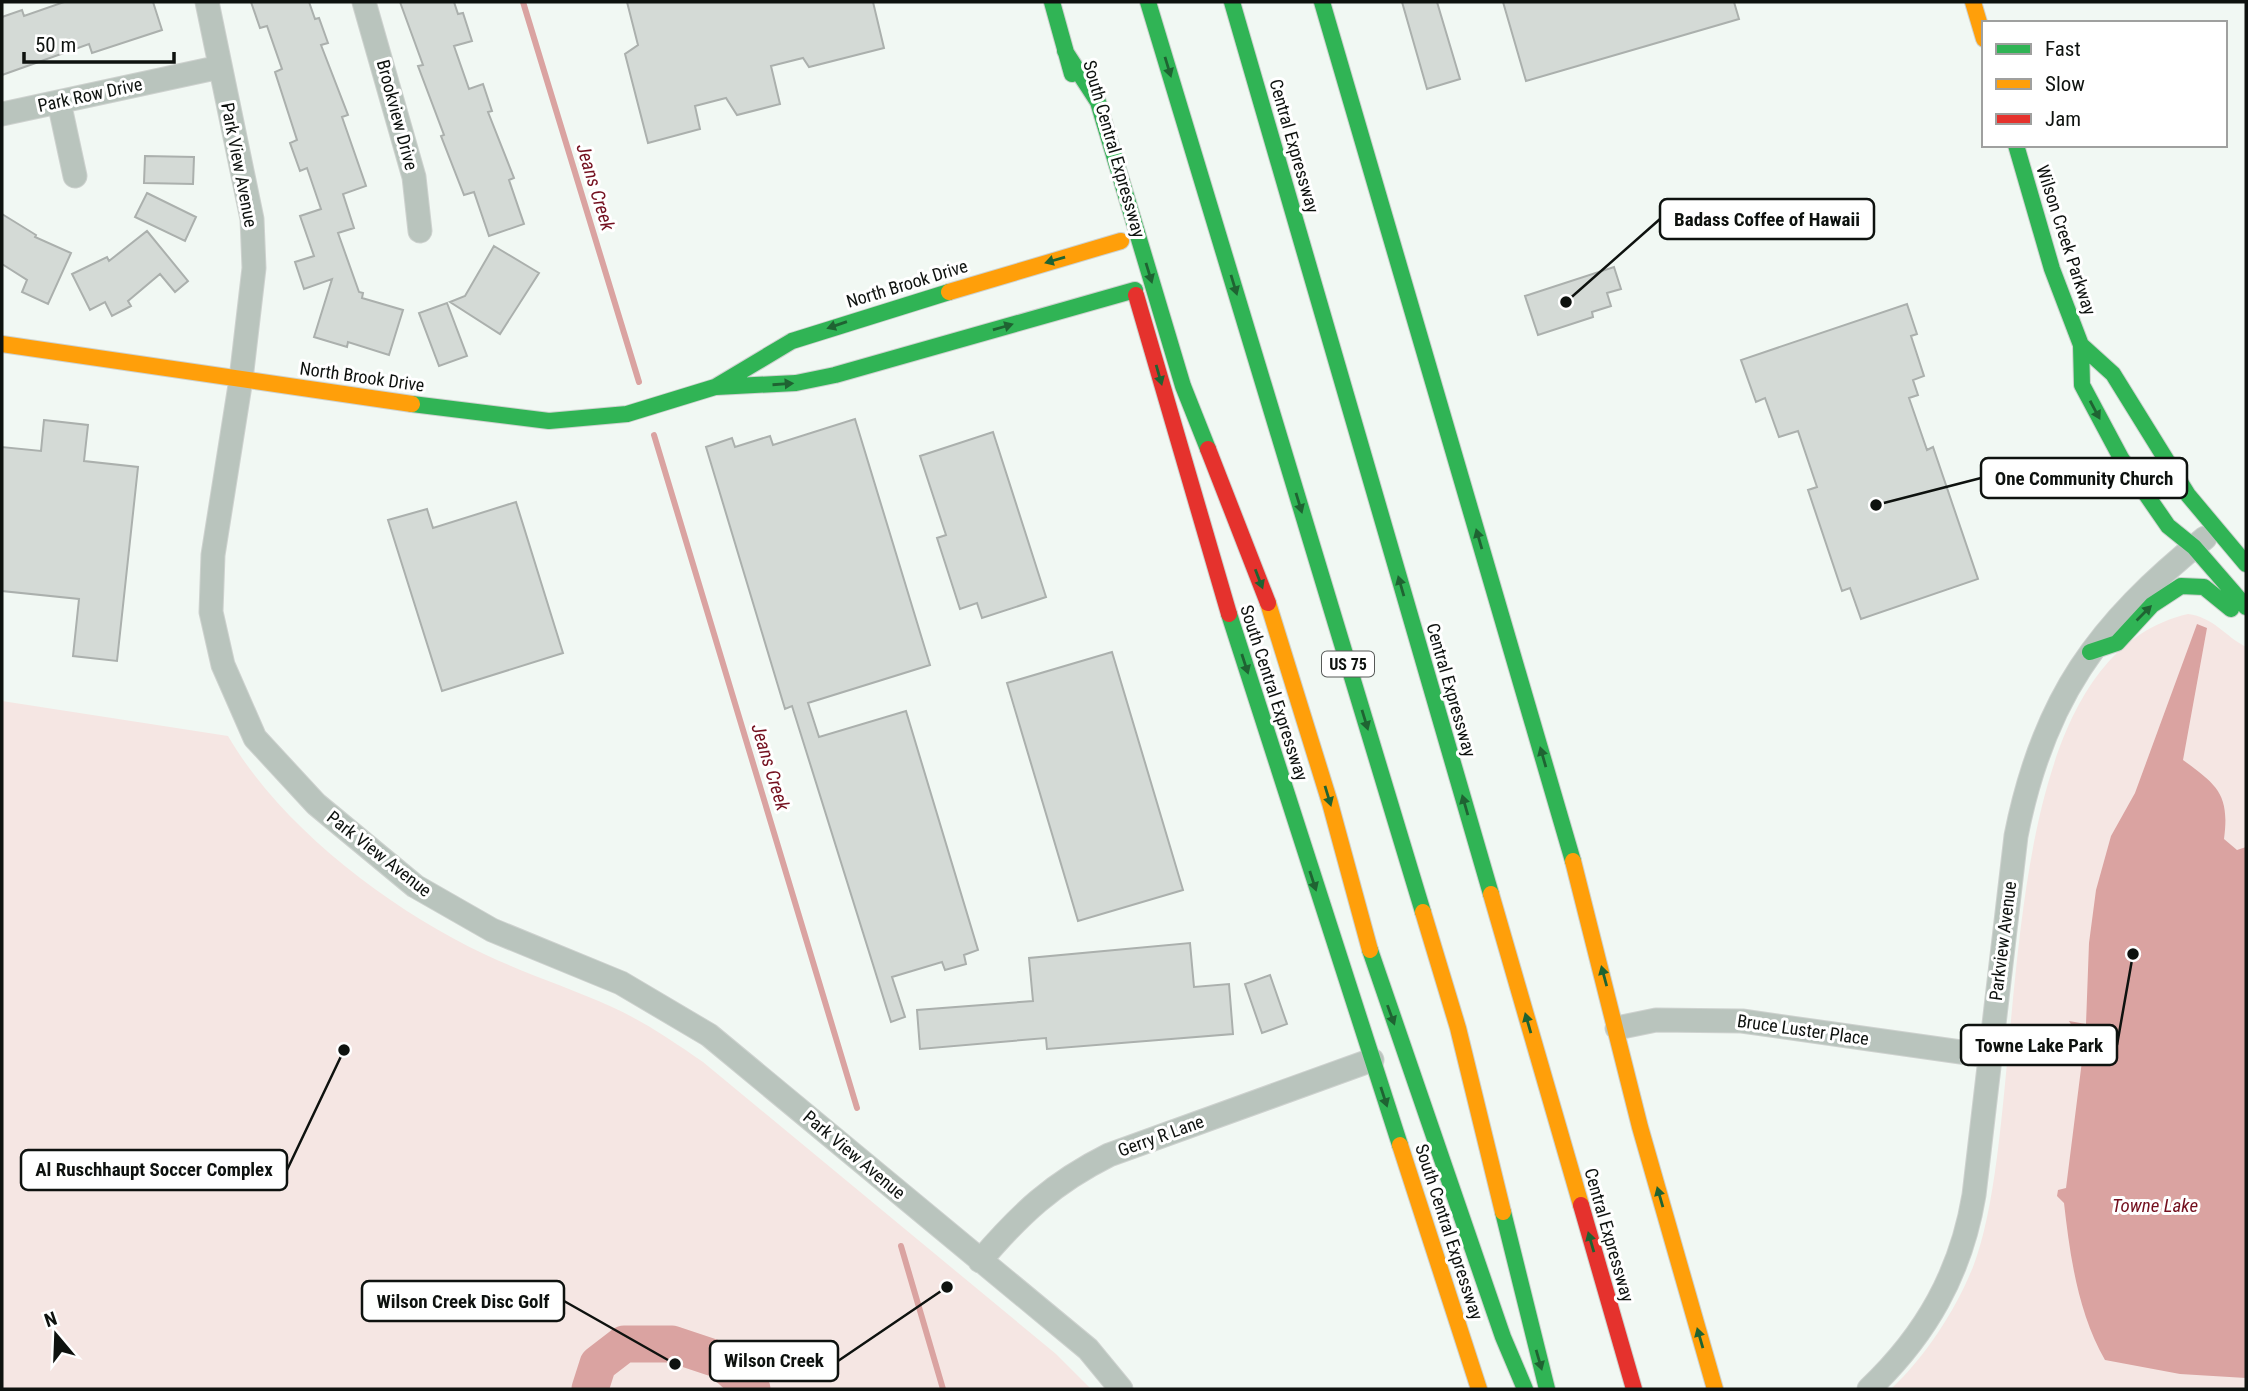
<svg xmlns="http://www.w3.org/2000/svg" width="2248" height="1391" viewBox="0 0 2248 1391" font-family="'Roboto Condensed',sans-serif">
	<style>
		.green { fill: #f5e6e3 }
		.water { fill: #daa3a1 }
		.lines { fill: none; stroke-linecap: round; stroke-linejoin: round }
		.stream { stroke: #daa3a1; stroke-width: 6 }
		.river { stroke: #daa3a1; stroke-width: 37 }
		.building { fill: #d4dad6; stroke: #abb0ad; stroke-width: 2 }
		.street-casing { stroke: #ced2cf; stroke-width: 25 }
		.fast-casing { stroke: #ced2cf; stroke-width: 18 }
		.slow-casing { stroke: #ced2cf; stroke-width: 18 }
		.jam-casing { stroke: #ced2cf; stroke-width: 18 }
		.street { stroke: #b9c4bd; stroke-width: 23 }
		.fast { stroke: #30b455; stroke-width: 16 }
		.slow { stroke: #ff9f0a; stroke-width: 16 }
		.jam { stroke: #e5322d; stroke-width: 16 }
		.oneway { fill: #1f6332 }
		.labels { text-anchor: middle; stroke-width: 6; stroke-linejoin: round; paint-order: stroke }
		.shield { fill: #fff; stroke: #565957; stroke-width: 2 }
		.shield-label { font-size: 16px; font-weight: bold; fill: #0e120f }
		.street-label { font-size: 18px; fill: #0e120f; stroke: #fff }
		.water-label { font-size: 19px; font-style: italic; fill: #730f1e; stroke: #fff }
		.leader { fill: none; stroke: #0e120f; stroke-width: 2.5 }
		.callout-dot { fill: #0e120f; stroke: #fff; stroke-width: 2.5 }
		.callout { fill: #fff; stroke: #0e120f; stroke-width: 2.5 }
		.callout-label { font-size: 19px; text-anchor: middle; font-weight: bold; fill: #0e120f }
	</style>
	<rect width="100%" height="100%" fill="#f1f8f3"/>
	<!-- green -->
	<path class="green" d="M2188,614C2213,617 2225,636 2246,647V1389H1891C1926,1356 1955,1311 1973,1267C2035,1106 1977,663 2188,614Z
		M2,701L228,736C281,827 389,909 484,954C526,974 570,988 612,1007C645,1022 674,1042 703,1062L1056,1354L1091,1389H2Z"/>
	<!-- water -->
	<path class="water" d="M2197,624L2207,628L2183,760C2217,785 2230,794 2224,839L2237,850L2246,847V1378L2180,1374L2105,1360C2078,1313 2070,1256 2064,1203L2057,1196L2058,1190L2066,1188L2084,1045L2069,1021L2086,1024L2089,943L2096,890L2111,836L2135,793Z"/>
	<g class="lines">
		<!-- stream -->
		<path class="stream" d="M523,2L639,382
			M654,435L857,1108
			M901,1246L943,1389"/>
		<!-- river -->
		<path class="river" d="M590,1389L598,1364L624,1344H672L720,1360L752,1389"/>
	</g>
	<!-- building -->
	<path class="building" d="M64,2H153L162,30L92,53L89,44L2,75V17L22,10L24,16Z
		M251,2H309L315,19L319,18L328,43L321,45L348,115L342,117L366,186L343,194L354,228L338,233L359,292L363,293L362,298L403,310L389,355L348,342L347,347L314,337L332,279L304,289L295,262L314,256L300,216L321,209L307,168L300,171L290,143L297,140L275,72L282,69L267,26L260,28Z
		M400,2H454L458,14L463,13L472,41L454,46L469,89L483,84L492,111L488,112L514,178L509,180L524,224L489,236L474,192L464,195L441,136L444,135L418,66L423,65Z
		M627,2H873L884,48L809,67L803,58L771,66L780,104L737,115L726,98L695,106L700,129L648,143L625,54L638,45Z
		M1402,2H1437L1460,79L1427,89Z
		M1503,2H1734L1739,19L1526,81Z
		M145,156L194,157L193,184L144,183Z
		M147,193L196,217L185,241L135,217Z
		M2,214L36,235L35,237L71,253L48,304L22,292L27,280L2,264Z
		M147,231L188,281L175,292L160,274L128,301L131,306L112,316L105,302L90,310L72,274L107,257L109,261Z
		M494,246L539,273L500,334L450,302L465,296Z
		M1614,267L1621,289L1607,293L1611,306L1592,312L1593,317L1538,335L1525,296Z
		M447,303L467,356L439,366L419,313Z
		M1907,304L1917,334L1911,336L1924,376L1913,380L1918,395L1909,398L1927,450L1933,447L1978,579L1861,619L1850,588L1842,591L1808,490L1817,487L1798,431L1779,437L1765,398L1756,402L1741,360Z
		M855,419L930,665L808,703L819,737L906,711L978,950L964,955L966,964L945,970L942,962L892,977L905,1017L891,1022L792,706L785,709L706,447L732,438L735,447L770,436L773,445Z
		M44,420L88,425L84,461L138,467L117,661L73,656L79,599L2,591V447L41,451Z
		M993,432L1046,597L982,618L977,603L960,609L937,538L946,535L920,456Z
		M516,502L563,653L442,691L388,520L427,509L433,528Z
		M1112,652L1183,890L1078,921L1007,683Z
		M1190,943L1194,987L1229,984L1233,1034L1047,1049L1046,1038L920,1049L917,1010L1033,1001L1029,958Z
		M1270,975L1287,1024L1262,1033L1245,984Z"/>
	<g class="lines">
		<defs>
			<path id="street" d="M207,2L252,219L254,268L241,379L213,555L211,612L223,665L255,738L316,804L415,886L492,930L621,983L709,1035L1088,1349L1121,1389
				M364,2L414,177L420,231
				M59,102L75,176
				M2,114L220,67
				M1617,1028L1656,1020L1742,1021L1989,1056
				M980,1261C1020,1214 1053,1183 1109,1155L1372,1060
				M1869,1389C1926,1335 1961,1273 1974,1195L2016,836C2043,699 2098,624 2205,538"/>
			<path id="fast" d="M1052,2L1072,74
				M1148,2L1423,912
				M1232,2L1491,894
				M1322,2L1573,861
				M1065,51L1098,102L1183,386L1208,449
				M2016,145L2052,269L2081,345L2082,385L2121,458L2168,526L2194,547L2246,607
				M2081,345L2113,374L2188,495L2246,564
				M716,387L796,383L835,375L1135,290
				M412,404L549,421L627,414L715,387L792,341L949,292
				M1229,614L1400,1145
				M2090,652L2117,643L2152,605L2181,586L2204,587L2231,609
				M1370,950L1503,1337L1525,1389
				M1503,1212L1547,1389"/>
			<path id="slow" d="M1973,2L1984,39
				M949,292L1121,241
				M2,344L412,404
				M1268,603L1330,803L1370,950
				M1573,861L1640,1127L1715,1389
				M1491,894L1581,1205
				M1423,912L1458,1028L1503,1212
				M1400,1145L1479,1389"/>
			<path id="jam" d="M1136,295L1229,614
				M1208,449L1268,603
				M1581,1205L1634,1389"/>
		</defs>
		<!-- street casing -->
		<use href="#street" class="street-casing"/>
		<!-- fast casing -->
		<use href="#fast" class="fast-casing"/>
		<!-- slow casing -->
		<use href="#slow" class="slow-casing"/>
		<!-- jam casing -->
		<use href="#jam" class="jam-casing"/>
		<!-- street -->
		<use href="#street" class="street"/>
		<!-- fast -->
		<use href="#fast" class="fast"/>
		<!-- slow -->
		<use href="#slow" class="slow"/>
		<!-- jam -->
		<use href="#jam" class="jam"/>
	</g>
	<!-- one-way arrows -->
	<defs><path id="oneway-solid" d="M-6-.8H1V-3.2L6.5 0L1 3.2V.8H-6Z" transform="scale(1.75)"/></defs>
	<g class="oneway">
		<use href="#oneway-solid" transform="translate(1168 67) rotate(73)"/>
		<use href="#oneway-solid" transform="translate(1055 260) rotate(164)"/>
		<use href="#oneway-solid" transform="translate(1149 273) rotate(73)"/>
		<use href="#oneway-solid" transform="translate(1234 285) rotate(73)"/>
		<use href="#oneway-solid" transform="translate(837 325) rotate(161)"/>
		<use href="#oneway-solid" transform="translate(1003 327) rotate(-16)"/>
		<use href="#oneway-solid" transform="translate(1159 375) rotate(74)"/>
		<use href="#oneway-solid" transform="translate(783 384) rotate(-4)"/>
		<use href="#oneway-solid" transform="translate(2095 410) rotate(62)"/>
		<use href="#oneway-solid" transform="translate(1299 503) rotate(73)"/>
		<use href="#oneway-solid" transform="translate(1479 539) rotate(-106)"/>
		<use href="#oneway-solid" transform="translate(1259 579) rotate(69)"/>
		<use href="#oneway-solid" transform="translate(1401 586) rotate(-106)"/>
		<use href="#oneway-solid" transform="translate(2144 613) rotate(-45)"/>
		<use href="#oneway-solid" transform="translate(1245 664) rotate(72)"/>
		<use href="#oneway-solid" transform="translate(1365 720) rotate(73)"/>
		<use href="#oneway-solid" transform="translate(1543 757) rotate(-106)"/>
		<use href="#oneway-solid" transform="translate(1328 796) rotate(73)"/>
		<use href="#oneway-solid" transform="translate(1465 805) rotate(-106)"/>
		<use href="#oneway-solid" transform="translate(1313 881) rotate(72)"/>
		<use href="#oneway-solid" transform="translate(1604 976) rotate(-105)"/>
		<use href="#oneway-solid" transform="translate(1391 1015) rotate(70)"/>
		<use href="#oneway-solid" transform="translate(1528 1023) rotate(-106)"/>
		<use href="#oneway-solid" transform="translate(1384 1097) rotate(72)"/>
		<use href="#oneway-solid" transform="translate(1660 1197) rotate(-106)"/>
		<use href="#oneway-solid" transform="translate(1591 1242) rotate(-106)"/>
		<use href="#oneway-solid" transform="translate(1700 1338) rotate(-106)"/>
		<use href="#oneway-solid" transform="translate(1539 1360) rotate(74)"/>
	</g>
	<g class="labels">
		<!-- shield labels -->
		<rect class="shield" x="1322" y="651.5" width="52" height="25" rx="5"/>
		<g class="shield-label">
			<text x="1348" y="670">US 75</text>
		</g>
		<!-- street labels -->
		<g class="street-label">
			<text transform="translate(90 95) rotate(-12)" y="6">Park Row Drive</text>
			<text transform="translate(397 115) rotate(75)" y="6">Brookview Drive</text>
			<text transform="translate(1294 146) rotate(74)" y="6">Central Expressway</text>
			<text transform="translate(1114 149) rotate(74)" y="6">South Central Expressway</text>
			<text transform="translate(239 165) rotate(79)" y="6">Park View Avenue</text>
			<text transform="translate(2066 240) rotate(72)" y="6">Wilson Creek Parkway</text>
			<text transform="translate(907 284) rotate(-17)" y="6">North Brook Drive</text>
			<text transform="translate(362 377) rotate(8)" y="6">North Brook Drive</text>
			<text transform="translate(1451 690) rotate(74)" y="6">Central Expressway</text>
			<text transform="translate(1274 693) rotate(72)" y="6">South Central Expressway</text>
			<text transform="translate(379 854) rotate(38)" y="6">Park View Avenue</text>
			<text transform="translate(2003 941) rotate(-83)" y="6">Parkview Avenue</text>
			<text transform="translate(1803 1030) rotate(8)" y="6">Bruce Luster Place</text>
			<text transform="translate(1161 1136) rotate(-20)" y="6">Gerry R Lane</text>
			<text transform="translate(854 1155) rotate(40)" y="6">Park View Avenue</text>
			<text transform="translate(1449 1232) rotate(72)" y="6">South Central Expressway</text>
			<text transform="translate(1609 1235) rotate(74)" y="6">Central Expressway</text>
		</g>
		<!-- water labels -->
		<g class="water-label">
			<text transform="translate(596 187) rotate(73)" y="7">Jeans Creek</text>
			<text transform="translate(771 767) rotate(73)" y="7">Jeans Creek</text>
			<text x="2155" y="1212">Towne Lake</text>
		</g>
	</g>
	<!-- callouts -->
	<path class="leader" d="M1566 302L1660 219M1876 505L1981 478M2133 954L2117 1045M344 1050L287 1170M675 1364L564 1301M947 1287L838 1361"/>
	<g class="callout-dot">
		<circle cx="1566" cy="302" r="7"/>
		<circle cx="1876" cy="505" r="7"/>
		<circle cx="2133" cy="954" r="7"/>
		<circle cx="344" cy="1050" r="7"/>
		<circle cx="675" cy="1364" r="7"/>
		<circle cx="947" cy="1287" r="7"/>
	</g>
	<g class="callout">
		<rect x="1660" y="199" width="214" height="40" rx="7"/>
		<rect x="1981" y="458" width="206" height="40" rx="7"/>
		<rect x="1961" y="1025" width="156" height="40" rx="7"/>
		<rect x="21" y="1150" width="266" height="40" rx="7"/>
		<rect x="362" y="1281" width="202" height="40" rx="7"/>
		<rect x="710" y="1341" width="128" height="40" rx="7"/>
	</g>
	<g class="callout-label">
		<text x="1767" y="226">Badass Coffee of Hawaii</text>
		<text x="2084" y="485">One Community Church</text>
		<text x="2039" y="1052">Towne Lake Park</text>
		<text x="154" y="1176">Al Ruschhaupt Soccer Complex</text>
		<text x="463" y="1308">Wilson Creek Disc Golf</text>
		<text x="774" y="1367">Wilson Creek</text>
	</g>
	<!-- border -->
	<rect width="2248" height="1391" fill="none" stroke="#0e120f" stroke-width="7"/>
	<!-- legend -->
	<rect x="1982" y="21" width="245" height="126" fill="#ffffff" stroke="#9fa09f" stroke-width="2"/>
	<rect x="1996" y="44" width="35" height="10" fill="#30b455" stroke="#9fa09f" stroke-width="2"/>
	<text x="2045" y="56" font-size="21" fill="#0e120f">Fast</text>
	<rect x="1996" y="79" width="35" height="10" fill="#ff9f0a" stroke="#9fa09f" stroke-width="2"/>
	<text x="2045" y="91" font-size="21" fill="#0e120f">Slow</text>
	<rect x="1996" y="114" width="35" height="10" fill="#e5322d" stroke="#9fa09f" stroke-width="2"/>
	<text x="2045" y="126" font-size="21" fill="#0e120f">Jam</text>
	<!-- north arrow -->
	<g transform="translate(56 1335) rotate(341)" stroke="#ffffff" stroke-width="5" paint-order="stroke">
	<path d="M0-5L12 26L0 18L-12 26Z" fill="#0e120f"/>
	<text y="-10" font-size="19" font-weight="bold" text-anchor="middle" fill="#0e120f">N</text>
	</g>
	<!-- scale -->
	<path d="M24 52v10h150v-10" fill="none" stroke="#0e120f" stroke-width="3.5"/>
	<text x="35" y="52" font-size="21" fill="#0e120f" stroke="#ffffff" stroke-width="5" paint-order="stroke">50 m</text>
</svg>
